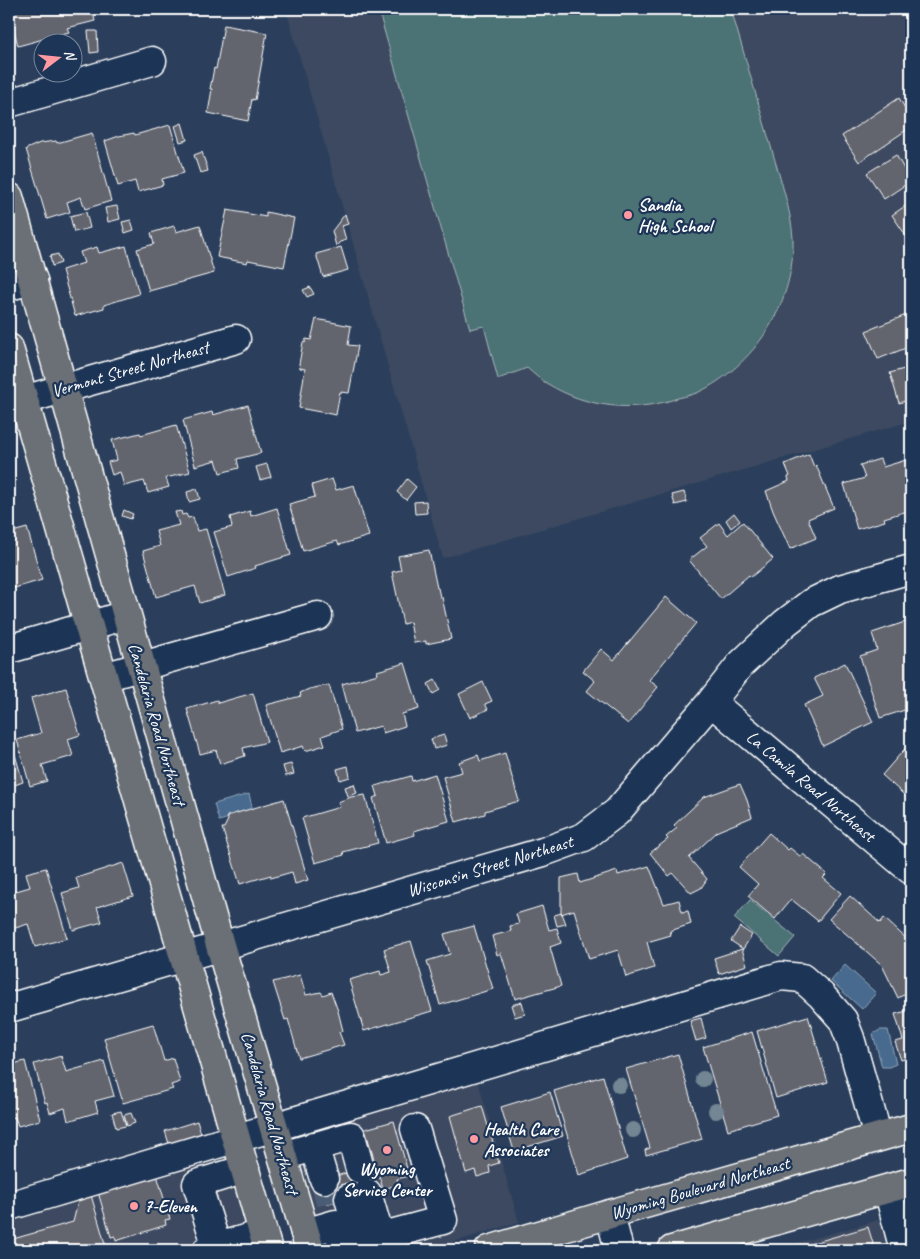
<svg xmlns="http://www.w3.org/2000/svg" width="920" height="1259" viewBox="0 0 920 1259" font-family="Caveat,sans-serif">
	<style>
		.built { fill: #3c4a61 }
		.green { fill: #4c7274; stroke: #a6b8ba }
		.water { fill: #466b8e; stroke: #90a6bb }
		.building { fill: #64656e; stroke: #fff }
		.lines { fill: none; stroke-linecap: round; stroke-linejoin: round }
		.minor-tunnel { stroke: #4b5c74; stroke-width: 28; stroke-dasharray: 28 14; stroke-linecap: butt }
		.minor-casing { stroke: #fff; stroke-width: 31 }
		.major-casing { stroke: #fff; stroke-width: 31 }
		.minor { stroke: #1d3557; stroke-width: 28 }
		.major { stroke: #6b6f75; stroke-width: 28 }
		.tree { fill: #738693 }
		.poi-dot { fill: #ff9aa2; stroke: #1d3557; stroke-width: 2 }
		.labels { text-anchor: middle; stroke-width: 4.5; stroke-linejoin: round; paint-order: stroke }
		.poi-label { font-size: 18px; font-weight: bold; fill: #fff; stroke: #1d3557; text-anchor: start }
		.street-label { font-size: 18px; fill: #fff; stroke: #1d3557 }
	</style>
	<rect width="100%" height="100%" fill="#2b3f5c"/>
	<filter id="ink" filterUnits="userSpaceOnUse"><feTurbulence type="fractalNoise" baseFrequency=".02" numOctaves="2"/><feDisplacementMap in="SourceGraphic" scale="10" xChannelSelector="R" yChannelSelector="G"/><feConvolveMatrix kernelMatrix="1 2 1 2 8 2 1 2 1" color-interpolation-filters="sRGB"/></filter>
	<g filter="url(#ink)">
		<!-- built -->
		<path class="built" d="M286,9H911V421L443,558Z
			M476,1075L519,1222L427,1250H323L287,1128Z
			M224,1153L252,1250H9V1195Z
			M911,1211V1250H773Z"/>
		<!-- green -->
		<path class="green" d="M378,9H731C745,56 758,103 772,150C780,179 791,209 793,238C795,301 758,361 703,390C696,394 687,396 678,398C635,413 587,408 548,384C540,380 534,374 527,368L498,379L484,326L470,329Z
			M750,900L795,937L779,956L734,918Z"/>
		<!-- water -->
		<path class="water" d="M249,794L253,811L219,821L214,804Z
			M845,965L876,993L862,1009L831,981Z
			M880,1030H888L896,1064L889,1067H882L873,1034Z"/>
		<!-- building -->
		<path class="building" d="M9,9H92L95,21L67,28L69,32L18,46Z
			M224,25L267,33L255,100L252,99L248,121L208,113L212,89H210L214,68L216,69Z
			M88,31H97L98,52L90,53Z
			M899,98L911,118V127L859,162L842,136Z
			M182,123L187,140L180,142L175,126Z
			M170,125L184,173L162,179L163,185L138,192L135,181L118,186L105,141L119,136L134,133L135,135Z
			M92,133L111,201L85,209L81,197L67,202L70,212L47,219L26,149L40,143L56,141L57,143Z
			M202,152L208,171L200,173L194,155Z
			M896,155L911,181L884,199L867,173Z
			M911,202V243L892,215Z
			M117,206L120,219L108,222L105,208Z
			M227,210L266,217V212L294,218L284,267L248,260L247,263L217,257Z
			M86,212L90,228L74,232L70,216Z
			M345,214L348,224L342,226L346,240L340,242L336,246L332,231Z
			M131,220L134,230L125,233L122,222Z
			M200,225L214,273L149,291L137,249L154,244L151,233L174,226L176,232Z
			M126,246L139,294L104,305V308L75,316L62,270L84,263L80,252L97,247L99,253Z
			M341,247L348,270L323,277L316,254Z
			M58,254L61,263L52,266L50,256Z
			M310,287L314,294L307,297L303,290Z
			M911,313V346L878,359L866,331Z
			M316,319L351,326L348,345L358,346L349,393L340,392L336,415L299,408L305,369L300,368L299,364L303,342L305,343L306,339L311,340Z
			M911,367V399L899,403L890,373Z
			M248,405L261,453L237,459L239,468L220,473L216,460L195,466L183,420L212,412L213,415Z
			M176,425L190,472L166,478L169,487L148,493L144,481L124,486L120,472L112,475L108,462L117,460L112,440L140,433L141,435Z
			M809,454L814,467L816,465L834,508L808,519L816,538L790,549L773,511L766,491L789,481L788,477L790,476L785,464Z
			M880,459L883,467L906,460L911,478V510L884,518L885,521L857,529L844,484L865,478L860,465Z
			M267,464L271,477L260,480L256,467Z
			M332,479L336,490L354,485L369,536L339,545L337,541L303,551L289,504L315,497L312,485Z
			M407,479L416,487L406,500L397,492Z
			M197,489L200,499L189,502L187,492Z
			M684,492L687,502L675,505L672,495Z
			M426,501L427,513L415,514L414,502Z
			M277,508L291,555L255,566L256,568L228,577L214,532L232,527L230,517L250,511L251,516Z
			M124,510L133,514L131,519L122,516Z
			M181,511L182,515L186,514L188,518L193,517L197,531L206,529L225,595L200,603L195,586L156,597L143,551L160,546L156,531L179,525L175,512Z
			M734,513L740,521L731,528L726,520Z
			M743,522L773,559L751,577L749,575L721,599L689,560L707,546L700,538L719,523L728,535Z
			M27,528L42,580L11,589L9,582V533Z
			M429,550L437,588H438L440,597H442L451,639L426,644V641L414,643L410,622L403,624L392,572L401,570L398,556Z
			M666,597L696,623L649,680L658,687L628,724L587,691L595,681L583,671L601,649L614,660Z
			M908,621L911,632V708L880,718L860,656L877,650L872,633Z
			M405,663L419,709L402,714L405,726L383,733L381,726L355,733L342,684L378,674L377,671Z
			M845,663L873,722L823,746L804,705L823,696L814,678Z
			M435,680L440,690L433,694L428,684Z
			M483,682L492,701L485,704L488,709L470,718L459,694Z
			M329,685L342,729L322,736L325,745L305,751L303,746L280,753L266,705L301,696L300,693L309,689Z
			M66,688L80,735L68,739L73,756L42,765L47,781L30,786L17,740L41,733L31,698Z
			M253,693L267,742L243,748L245,756L220,764L216,750L200,754L187,709L217,700L218,703Z
			M9,734L23,782L9,787Z
			M444,735L447,745L434,749L431,739Z
			M909,744L911,746V801L882,775Z
			M505,753L519,801L485,811V814L456,822L443,777L462,772L459,762L478,755L480,761Z
			M291,764L294,774L286,776L283,766Z
			M348,766L350,777L340,780L337,769Z
			M435,774L449,821L414,831L415,835L386,843L373,798L378,796L375,786L411,776L412,781Z
			M354,784L357,793L348,796L345,787Z
			M740,784L747,800L752,817L718,831L689,858L707,879L701,888L691,893L673,873L669,876L650,853L668,839L666,837L677,828L674,825L704,797Z
			M365,795L378,843L343,852L344,855L315,863L302,818L340,807L338,802L351,797Z
			M284,799L308,880L295,884L292,872L271,878V875L240,884L222,828H224L228,820L227,816Z
			M769,833L788,850L790,848L801,857L803,854L827,874L823,878L841,893L818,921L791,899L775,919L748,896L758,884L739,867Z
			M123,863L133,896L97,907L102,922L73,930L62,893L79,888L76,878Z
			M649,866L664,904L679,900L682,912L688,911L691,924L670,931L671,935L647,942L654,968L626,977L618,950L589,959L574,910L561,914V878L578,874L580,883L617,871L618,875Z
			M46,868L67,938L35,947L28,924L9,930V893L30,887L26,873Z
			M850,896L880,923L884,918L911,943V991L898,998L882,965L829,919Z
			M542,906L549,930L557,928L561,943L550,947L561,986L515,999L501,953L497,955L492,936L511,931L510,926L519,924L516,914Z
			M562,913L566,924L557,926L554,915Z
			M474,926L493,989L440,1005L427,961L450,954L444,934Z
			M740,927L752,935L743,949L731,941Z
			M411,941L432,1011L364,1031L349,980L380,971L381,975L391,972L384,949Z
			M742,949L747,965L719,974L714,958Z
			M300,975L306,995L321,992L323,995L331,992L338,1011L343,1031L339,1032L344,1045L299,1058L288,1019L285,1020L273,982Z
			M522,1002L525,1014L515,1017L511,1005Z
			M911,1010V1057L901,1060L895,1042L903,1040L895,1014Z
			M808,1016L828,1082L776,1098L757,1031Z
			M701,1018L706,1038L696,1041L690,1021Z
			M153,1024L164,1061L173,1058L180,1082L171,1085L173,1089L123,1103L104,1038Z
			M752,1032L777,1115L728,1130L703,1047Z
			M678,1054L702,1139L646,1155L645,1150L650,1148L626,1069Z
			M61,1056L66,1072L104,1061L114,1096L95,1101L98,1112L68,1121L65,1108L50,1113L47,1102L45,1103L34,1064Z
			M25,1061L40,1120L18,1126L15,1117L9,1119V1065Z
			M603,1076L627,1159L579,1175L554,1091Z
			M550,1092L563,1136L514,1151L501,1107Z
			M482,1106L499,1163L489,1166L490,1173L477,1177L475,1170L466,1173L450,1116Z
			M121,1111L126,1126L116,1128L112,1113Z
			M131,1113L135,1123L127,1126L124,1115Z
			M197,1121L202,1137L170,1147L165,1131Z
			M394,1121L409,1176L397,1179L398,1185L383,1189L365,1129Z
			M369,1166L376,1190L326,1204L320,1181Z
			M157,1175L170,1219L165,1220L166,1225L116,1241L115,1236L111,1237L98,1192Z
			M91,1195L106,1247L95,1250H16L13,1239L73,1222L79,1198Z
			M868,1227L875,1250H789Z"/>
		<g class="lines">
			<!-- minor-tunnel -->
			<path class="minor-tunnel" d="M324,1179L330,1203"/>
			<defs>
				<path id="minor" d="M9,103L152,61
					M9,286L33,280
					M24,400L236,339
					M9,649L126,615
					M104,677L318,616
					M711,702L911,870
					M9,1008L543,852L584,837L617,812L711,702L740,665L785,623L811,603L840,589L911,569
					M314,1146L324,1179
					M283,1156L351,1136L360,1169
					M888,1189L904,1250
					M349,1198L361,1242L380,1237L367,1193
					M9,1206L781,976L802,978L821,995L843,1020L850,1038L878,1137
					M610,1214L619,1250
					M305,1233L336,1224L343,1246L361,1242L364,1250
					M380,1237L443,1220L415,1129
					M207,1250L217,1247L197,1184L245,1169
					M218,1250L217,1247L263,1234"/>
				<path id="major" d="M9,197L220,945L310,1250
					M9,348L268,1250
					M489,1250L610,1214L911,1128
					M672,1250L911,1182"/>
			</defs>
			<!-- minor casing -->
			<use href="#minor" class="minor-casing"/>
			<!-- major casing -->
			<use href="#major" class="major-casing"/>
			<!-- minor -->
			<use href="#minor" class="minor"/>
			<!-- major -->
			<use href="#major" class="major"/>
		</g>
		<!-- trees -->
		<g class="tree">
			<circle cx="703" cy="1079" r="8"/>
			<circle cx="619" cy="1085" r="8"/>
			<circle cx="716" cy="1111" r="8"/>
			<circle cx="633" cy="1130" r="8"/>
		</g>
	</g>
	<!-- markers -->
	<g class="poi-dot">
		<circle cx="628" cy="215" r="5"/>
		<circle cx="474" cy="1139" r="5"/>
		<circle cx="387" cy="1150" r="5"/>
		<circle cx="134" cy="1206" r="5"/>
	</g>
	<g class="labels">
		<!-- poi labels -->
		<g class="poi-label">
			<text x="638" y="211">Sandia<tspan x="638" dy="21">High School</tspan></text>
			<text x="484" y="1135">Health Care<tspan x="484" dy="21">Associates</tspan></text>
			<text x="387" y="1175" text-anchor="middle">Wyoming<tspan x="387" dy="21">Service Center</tspan></text>
			<text x="144" y="1212">7-Eleven</text>
		</g>
		<!-- street labels -->
		<g class="street-label">
			<text transform="translate(130 369) rotate(-16)" y="6">Vermont Street Northeast</text>
			<text transform="translate(157 724) rotate(74)" y="6">Candelaria Road Northeast</text>
			<text transform="translate(811 786) rotate(40)" y="6">La Camila Road Northeast</text>
			<text transform="translate(490 866) rotate(-17)" y="6">Wisconsin Street Northeast</text>
			<text transform="translate(270 1113) rotate(74)" y="6">Candelaria Road Northeast</text>
			<text transform="translate(700 1188) rotate(-16)" y="6">Wyoming Boulevard Northeast</text>
		</g>
	</g>
	<!-- margin -->
	<rect width="920" height="1259" fill="none" stroke="#1d3557" stroke-width="30"/>
	<rect x="15" y="15" width="890" height="1229" fill="none" stroke="#fff" stroke-width="2" filter="url(#ink)"/>
	<!-- north arrow -->
	<g transform="translate(58 58) rotate(74)"><circle r="24" fill="#1d3557" stroke="#77869a"/>
	<path d="M0-4L9 19L0 12L-9 19Z" fill="#ff9aa2"/>
	<text y="-8" font-size="14" font-weight="bold" text-anchor="middle" fill="#ffffff">N</text>
	</g>
</svg>
